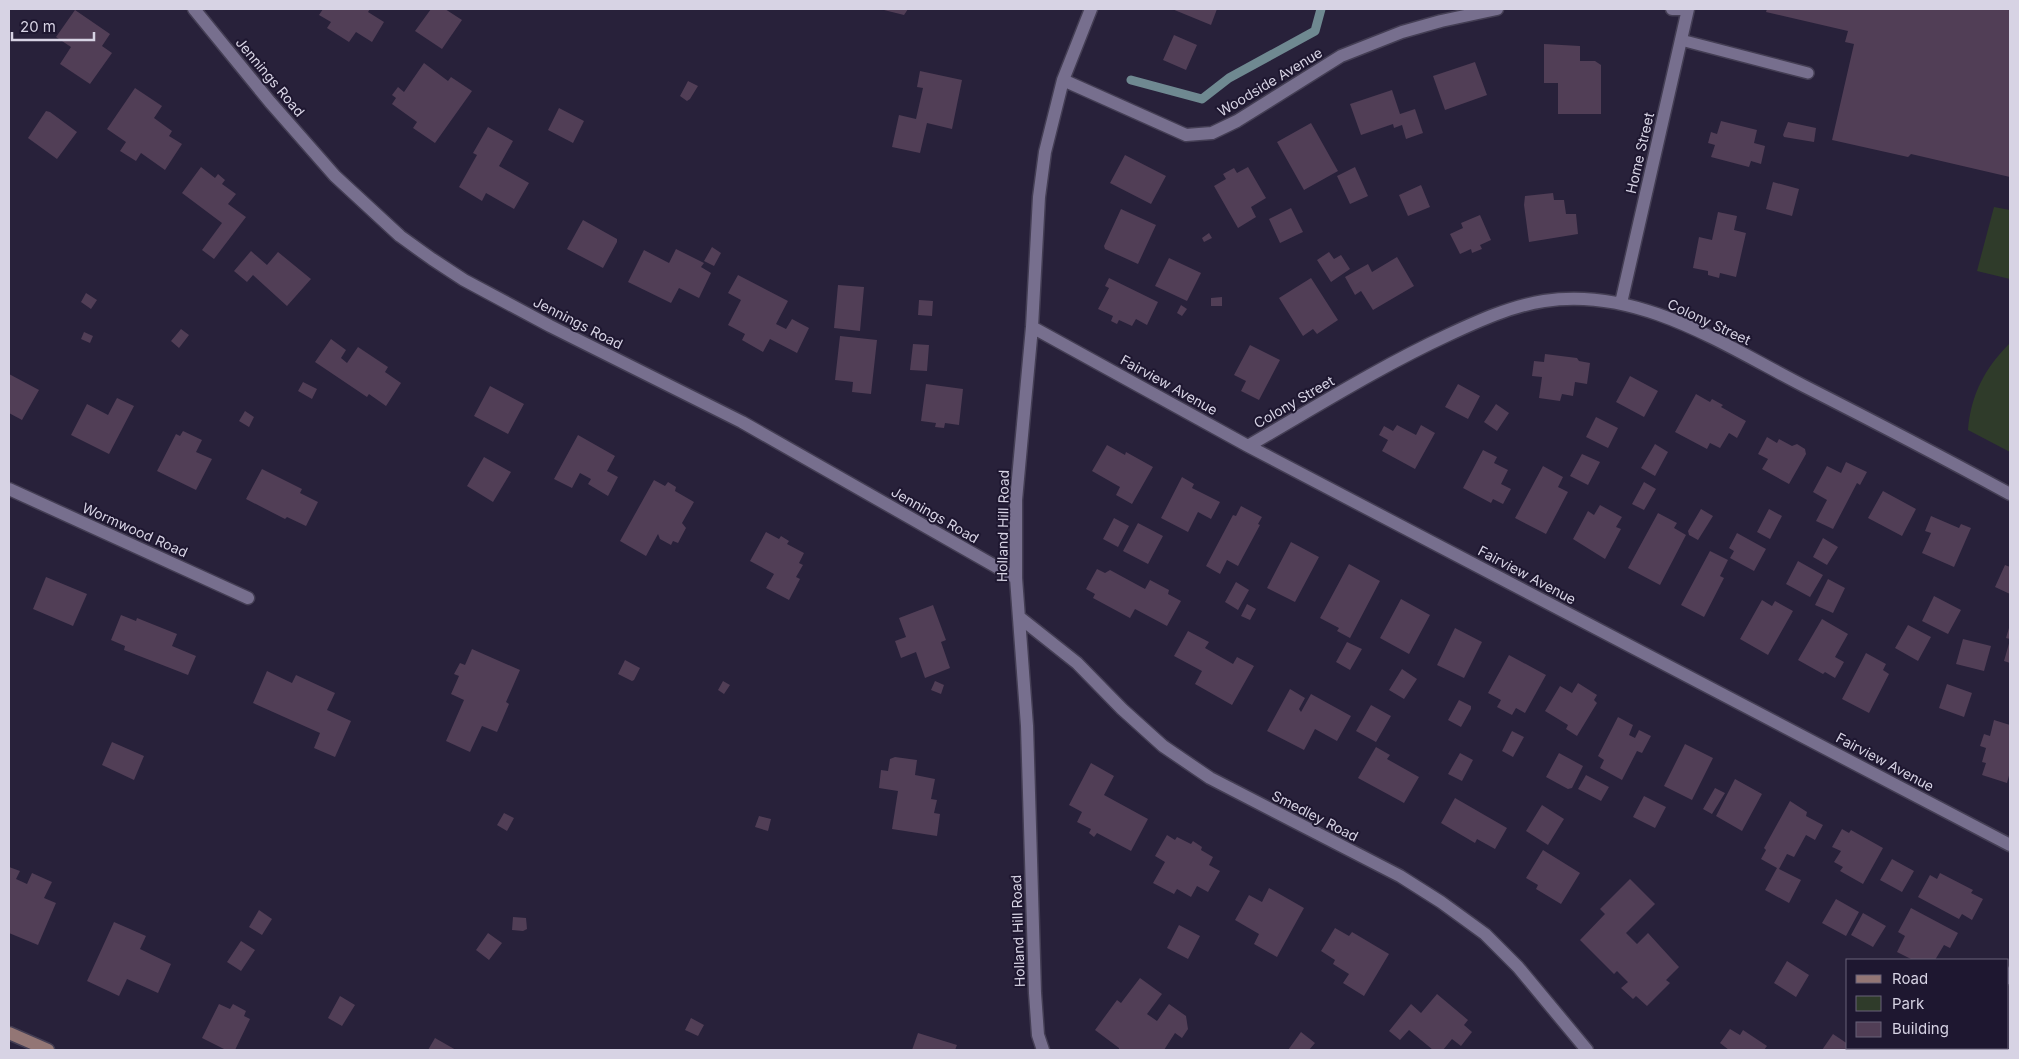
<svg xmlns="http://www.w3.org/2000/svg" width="2019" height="1059" viewBox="0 0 2019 1059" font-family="Inter,sans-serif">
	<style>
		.green { fill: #2f3b2a }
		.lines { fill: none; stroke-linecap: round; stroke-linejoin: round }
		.stream { stroke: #6f8991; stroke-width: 9 }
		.building { fill: #513e56 }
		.service-casing { stroke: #443e54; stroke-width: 14 }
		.minor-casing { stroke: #443e54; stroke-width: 15 }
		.secondary-casing { stroke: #443e54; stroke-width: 15 }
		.service { stroke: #776f8e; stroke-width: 11 }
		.minor { stroke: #776f8e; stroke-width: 12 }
		.secondary { stroke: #937675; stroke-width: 12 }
		.labels { text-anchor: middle; stroke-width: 4; stroke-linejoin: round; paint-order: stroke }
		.street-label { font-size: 14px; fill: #d7d3e4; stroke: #1e1730 }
	</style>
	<rect width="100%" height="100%" fill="#28213a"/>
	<!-- green -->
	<path class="green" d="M1994,207L2010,210V279L1977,271Z
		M2010,343V452L1968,430C1971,394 1985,368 2010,343Z"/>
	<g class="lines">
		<!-- stream -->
		<path class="stream" d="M1131,80L1202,99L1229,78L1315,31L1321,9"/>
	</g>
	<!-- building -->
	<path class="building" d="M323,9H370L368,12L384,22L372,42L356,32L349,42L327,28L331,22L319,15Z
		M431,9H445L462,20L442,49L415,31Z
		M880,9H908L904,15Z
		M1172,9H1217L1211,25Z
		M1767,9H2010V177L1911,154L1908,157L1832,140L1854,44L1845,42L1848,31L1766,12Z
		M75,10L110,34L102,46L112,53L90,84L60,64L71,47L56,37Z
		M1174,35L1197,45L1186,70L1163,60Z
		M1544,44L1580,46V61H1595L1601,65V114H1558V83H1544Z
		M1475,62L1487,95L1445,110L1433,76Z
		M424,63L448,81L451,77L472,91L435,143L413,128L417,122L392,104L396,98L392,95L398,87L404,92Z
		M920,71L962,80L952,129L927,123L920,153L892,147L899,115L916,119L923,88L917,87Z
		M688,81L698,86L690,99L687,101L680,96Z
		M135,88L162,106L154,118L172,131L169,136L182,144L165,170L141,153L136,161L120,151L126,142L107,129Z
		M1392,90L1400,114L1415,109L1423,133L1406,139L1402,125L1394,128L1393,124L1361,135L1350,104Z
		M559,108L584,121L573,143L548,130Z
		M46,111L50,112L77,132L57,159L28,138Z
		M1721,121L1757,130L1754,143L1765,146L1761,164L1751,161L1749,167L1711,157L1715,145L1708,143L1711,132L1717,134Z
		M1788,122L1816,128L1814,142L1784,137L1783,135Z
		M1311,123L1338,171L1304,190L1277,142Z
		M488,127L513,141L499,166L529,183L514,209L486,193L482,201L459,187L477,155L473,153Z
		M1125,155L1166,176L1151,204L1110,183Z
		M201,167L215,178L218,174L225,180L222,184L236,194L228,204L246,217L214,259L202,250L222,223L182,193Z
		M1248,167L1266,198L1251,207L1256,217L1238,228L1214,186L1226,179L1223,174L1234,168L1237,173Z
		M1355,167L1368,196L1350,204L1337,176Z
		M1773,182L1799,189L1792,216L1766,209Z
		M1421,185L1430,207L1408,216L1399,195Z
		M1553,193L1554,200H1564L1566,214H1576L1578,234L1529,242L1524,205L1525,196Z
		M1291,208L1303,232L1280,243L1269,219Z
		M1121,209L1156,225L1138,264L1105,249L1104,246Z
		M1718,212L1737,216L1734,230L1746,233L1736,277L1720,273L1719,278L1708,275V271L1693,268L1699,237L1712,240Z
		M1480,215L1491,240L1480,245L1482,249L1472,253L1471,249L1460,254L1450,234L1463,228L1461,223Z
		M583,220L617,239V242L603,268L567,249Z
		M1209,233L1212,238L1204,242L1202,238Z
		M712,247L721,253L714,266L704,261Z
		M676,249L704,263L701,267L711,273L699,298L679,288L671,303L628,282L644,250L669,263Z
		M251,251L267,265L278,252L311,279L287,306L253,275L247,282L234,271Z
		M1329,252L1334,259L1341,255L1350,269L1331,282L1317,260Z
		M1397,257L1414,286L1373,310L1361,291L1355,295L1345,277L1368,264L1372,272Z
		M1169,258L1201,273L1187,301L1155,286Z
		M738,275L788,301L776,324L786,329L792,319L809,328L797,353L770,339L763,352L742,340L745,334L728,325L741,300L728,293Z
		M1109,278L1158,302L1147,325L1136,319L1132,326L1119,320L1117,324L1111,321L1113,316L1098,309L1109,288L1105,286Z
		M1311,278L1338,320L1317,334L1313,329L1303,336L1279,298Z
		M838,285L864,287L860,331L834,328Z
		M86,293L97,300L91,309L81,302Z
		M1222,297V306H1211V298Z
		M919,300L933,301L932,316L918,315Z
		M1181,305L1187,309L1182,316L1177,313Z
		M181,329L189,335L179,348L171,341Z
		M84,332L93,336L90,343L81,339Z
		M840,336L877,340L871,394L852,392L853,382L835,380Z
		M331,339L346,350L341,358L347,363L358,347L388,367L385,372L401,383L386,406L369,394L367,397L315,362Z
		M913,344L929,345L927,371L910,370Z
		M1250,345L1280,360L1259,400L1241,391L1246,381L1234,375Z
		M1545,354L1577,358L1579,361L1590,363L1587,384L1575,382L1573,396L1562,394L1560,401L1539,398L1542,377L1532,376L1534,361L1544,362Z
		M9,374L39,390L22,420L9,413Z
		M1630,376L1658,391L1644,417L1616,402Z
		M303,382L317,389L312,399L298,391Z
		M926,384L963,389L959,425L945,423L944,428L935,427L936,423L921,421Z
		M1458,384L1480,396L1468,419L1445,407Z
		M490,386L524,404L508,434L474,416Z
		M1696,394L1710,402L1712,399L1723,405L1721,407L1746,421L1737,438L1729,433L1720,448L1710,443L1707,449L1675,432Z
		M117,398L134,406L109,454L71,435L87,404L108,415Z
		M1496,404L1509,413L1497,431L1484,422Z
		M245,411L254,417L249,427L239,421Z
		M1596,417L1618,428L1608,448L1586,437Z
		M1397,425L1416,435L1421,425L1435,433L1415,469L1382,451L1388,440L1379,435L1384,426L1393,431Z
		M183,431L202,440L196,452L212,459L196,490L157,471L176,434L180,436Z
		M578,435L615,456L607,471L618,477L608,496L588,484L591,479L580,473L572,488L554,479Z
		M1767,437L1777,443L1779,439L1792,446L1797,444L1805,449L1806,454L1789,484L1762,469L1768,459L1758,454Z
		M1655,444L1668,452L1655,476L1641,468Z
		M1107,445L1125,455L1126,452L1153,467L1132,504L1116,495L1120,487L1092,471Z
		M1483,450L1497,457L1494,463L1508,470L1501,484L1511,489L1503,504L1493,499L1491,503L1463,488Z
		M1582,454L1600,462L1588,485L1570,476Z
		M484,457L511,472L493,502L467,486Z
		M1846,462L1867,472L1860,485L1857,483L1833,529L1816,521L1827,500L1813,492L1827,466L1841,473Z
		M1543,466L1563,477L1558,487L1568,492L1546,534L1515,518Z
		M262,469L302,489L300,493L318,502L306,526L287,517L285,519L246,499Z
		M1182,477L1194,484L1192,488L1220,502L1211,519L1198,512L1188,532L1161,518Z
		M654,480L665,486L668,482L676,487L675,491L694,502L682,523L686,528L678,543L673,541L671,545L660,539L658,534L646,556L620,541Z
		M1644,482L1656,489L1644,510L1632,504Z
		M1883,491L1916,509L1902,536L1868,518Z
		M1600,505L1622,517L1616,527L1621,529L1605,559L1573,539L1588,511L1594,515Z
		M1241,506L1262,517L1258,524L1260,525L1238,566L1227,560L1220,574L1206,566L1233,515L1236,516Z
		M1701,509L1713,516L1698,540L1689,535L1688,531Z
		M1769,509L1782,516L1770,539L1757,532Z
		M1658,513L1677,523L1674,528L1686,535L1660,585L1628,568Z
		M1931,516L1959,528L1961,524L1971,528L1954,567L1922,553L1931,533L1925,531Z
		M1114,518L1129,526L1118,547L1103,539Z
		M1138,523L1163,536L1148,564L1123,551Z
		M766,532L779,539L781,536L789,541L787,544L804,553L799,563L803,565L796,577L800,579L789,600L766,588L774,574L750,561Z
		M1737,533L1766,549L1754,571L1730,558L1734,551L1729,548Z
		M1823,538L1838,547L1827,565L1813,557Z
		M1291,542L1319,557L1295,602L1267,588Z
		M1710,551L1728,560L1720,576L1724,578L1704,617L1681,605Z
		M1798,561L1823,575L1810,597L1786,584Z
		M1349,564L1380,581L1350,638L1337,631L1339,628L1320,618Z
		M2005,565L2010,567V594L1995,587Z
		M1097,569L1105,573L1110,570L1145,589L1150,580L1169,590L1168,594L1181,601L1167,626L1135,609L1130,618L1093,598L1095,594L1086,589Z
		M46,577L87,594L73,626L33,609Z
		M1828,579L1845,588L1833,613L1815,605Z
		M1236,582L1249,590L1238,610L1225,602Z
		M1934,596L1961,610L1948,634L1922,621Z
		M1401,599L1430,615L1409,654L1380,638Z
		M1762,600L1772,606L1775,601L1793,611L1768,655L1740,639Z
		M1247,604L1256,609L1250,620L1241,616Z
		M933,605L946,640L941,642L950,668L925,678L916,652L901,658L895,641L906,637L899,618Z
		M121,615L136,621L137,618L177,634L172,646L196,656L188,675L124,650L125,646L111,640Z
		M1822,619L1848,634L1835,657L1844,662L1835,678L1825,672L1823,674L1798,660Z
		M1908,625L1931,637L1918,661L1895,648Z
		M1455,628L1482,642L1464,678L1437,665Z
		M2009,628L2010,629V639L2006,638Z
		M1188,631L1209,642L1205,648L1233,664L1237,657L1254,666L1232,705L1195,684L1202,671L1174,656Z
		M1963,639L1991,646L1984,671L1956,664Z
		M2010,640V663L2004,661Z
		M1347,642L1362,649L1350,670L1336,662Z
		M472,649L520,670L506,702L509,704L497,732L482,726L470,752L446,741L464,700L451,694L459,676L454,674L460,663L465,665Z
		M1866,653L1886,664L1883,670L1889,674L1869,713L1842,699Z
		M1509,655L1546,675L1525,713L1516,708L1512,715L1497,707L1501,700L1488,693Z
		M625,660L640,668L634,680L632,681L618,674Z
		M1402,669L1417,679L1404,699L1389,690Z
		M267,671L292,683L296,675L335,693L327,710L351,721L335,757L314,748L320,733L253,703Z
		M723,681L730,685L724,694L718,690Z
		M935,681L944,685L941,694L931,690Z
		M1578,683L1597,695L1594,700L1597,703L1577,736L1566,729L1568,725L1545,711L1560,686L1572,693Z
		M1947,684L1972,693L1964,717L1939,708Z
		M1290,689L1305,698L1299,709L1301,712L1311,694L1351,716L1337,741L1315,729L1304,750L1267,731Z
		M1459,700L1471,706V709L1461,727L1448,720Z
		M1371,705L1391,716L1376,742L1356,731Z
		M1618,717L1633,725L1629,735L1635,738L1639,730L1651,736L1642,753L1637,751L1622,780L1600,768L1604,760L1598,756Z
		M1994,720L2010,725V772L2007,783L1982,775L1986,763L1982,762L1986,748L1980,746L1984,734L1990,736Z
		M1512,731L1524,737L1513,757L1502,751Z
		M112,742L144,756L134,780L102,765Z
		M1685,744L1713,758L1692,800L1664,786Z
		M1376,747L1390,755L1387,759L1419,777L1404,803L1358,778Z
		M1460,753L1473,760L1462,781L1448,774Z
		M1559,753L1583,766L1572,788L1568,789L1546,777Z
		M895,757L917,760L915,775L935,779L931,799L937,800L934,813L940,814L937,836L892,829L898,791L879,788L881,770L888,771L890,759Z
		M1091,763L1114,776L1104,795L1148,819L1131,851L1097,833L1094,837L1089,833L1091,829L1077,822L1082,812L1069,805Z
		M1586,775L1609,787L1601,801L1578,789Z
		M1735,779L1762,794L1742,831L1716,816Z
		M1715,788L1725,793L1712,814L1703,809Z
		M1644,796L1666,807L1655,828L1633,817Z
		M1455,798L1507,828L1495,849L1477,839L1475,843L1441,823Z
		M1790,801L1807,812L1806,816L1823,825L1815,840L1806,835L1794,857L1787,854L1779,869L1801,880L1789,903L1765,890L1777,868L1761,859L1766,850L1764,848Z
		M1542,805L1564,819L1548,845L1526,831Z
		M504,813L514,818L507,831L497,825Z
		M759,816L771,819L768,831L755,827Z
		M1842,829L1849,833L1851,830L1883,848L1863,884L1840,871L1843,867L1834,862L1841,851L1832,847Z
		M1167,835L1175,840L1177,837L1191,844L1193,841L1202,847L1201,850L1213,857L1209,865L1220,871L1208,892L1197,886L1191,897L1177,889L1174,894L1153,883L1165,862L1155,856Z
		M1543,850L1580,873L1561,904L1536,889L1538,885L1526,878Z
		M1892,859L1914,871L1902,892L1880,880Z
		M9,867L20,871L16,879L27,884L32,873L52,882L44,898L56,903L38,945L9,933Z
		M1940,873L1973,890L1971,893L1983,899L1972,920L1962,914L1959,919L1918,897L1930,875L1937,879Z
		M1630,879L1655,904L1626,933L1637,944L1648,933L1679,967L1666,980L1670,983L1647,1006L1636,996L1633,999L1621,988L1628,982L1617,971L1614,974L1580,940L1605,914L1600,909Z
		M1269,888L1304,908L1277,957L1254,944L1259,934L1235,920L1249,895L1262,902Z
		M1836,899L1859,912L1846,936L1822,923Z
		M1911,908L1958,933L1950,948L1944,945L1935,960H1913L1897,952L1905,936L1898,932Z
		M259,910L272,919L262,935L249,927Z
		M1863,913L1886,926L1873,947L1851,935Z
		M513,917L526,918L527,929L523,931L512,930Z
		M114,922L146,936L140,949L171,964L158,993L127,979L119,996L87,981Z
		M1179,925L1200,936L1188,959L1167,948Z
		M1335,928L1349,936L1352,932L1389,954L1364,996L1343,983L1349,974L1333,964L1335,960L1321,951Z
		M488,933L502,943L489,960L476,950Z
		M241,941L255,950L241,971L227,962Z
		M1787,961L1809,975L1796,997L1774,983Z
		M1140,978L1162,994L1147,1014L1157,1021L1169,1004L1186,1016L1188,1029L1182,1038L1175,1033L1164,1050H1119V1048L1095,1030L1117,1000L1121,1003Z
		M1437,994L1468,1020L1464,1025L1472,1032L1461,1046L1452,1039L1443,1050H1433L1409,1030L1400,1040L1389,1031L1411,1004L1421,1013Z
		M340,996L355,1005L342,1026L328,1018Z
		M219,1004L230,1009L233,1004L246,1011L244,1016L250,1019L235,1050H226L202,1038Z
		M691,1018L704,1025L698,1036L685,1030Z
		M1730,1029L1740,1035L1743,1030L1767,1046L1764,1050H1729L1720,1043Z
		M1301,1032L1315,1043L1309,1050H1288Z
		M918,1033L957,1045L955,1050H912Z
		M1833,1034L1848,1044V1048L1857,1050H1822Z
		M435,1038L456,1050H428Z"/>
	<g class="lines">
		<defs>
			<path id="service" d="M1681,40L1808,73"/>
			<path id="minor" d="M194,9L270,102L335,176L400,236L432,259L464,280L550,326L742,422L1016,578
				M1672,9H1688
				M1063,80L1186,135L1212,133L1237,121L1341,56L1402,32L1441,21L1497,9
				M1621,303L1688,9
				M1032,327L1248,446L2010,845
				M1248,446C1314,408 1379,367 1448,335C1478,321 1511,306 1544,301C1638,286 1724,345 1804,386C1873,421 1942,457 2010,494
				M9,489L248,598
				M1019,617L1077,663L1122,709L1163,746L1210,778L1400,876L1441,902L1485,934L1518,967L1587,1050
				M2008,978L2010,973
				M1043,1050L1038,1035L1035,993L1027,726L1016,578V500L1032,327L1039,197L1045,152L1063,80L1091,9
				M1966,1050L1967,1048"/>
			<path id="secondary" d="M9,1033L48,1050"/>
		</defs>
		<!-- service casing -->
		<use href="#service" class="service-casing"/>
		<!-- minor casing -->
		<use href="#minor" class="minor-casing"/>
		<!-- secondary casing -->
		<use href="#secondary" class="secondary-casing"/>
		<!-- service -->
		<use href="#service" class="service"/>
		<!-- minor -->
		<use href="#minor" class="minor"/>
		<!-- secondary -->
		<use href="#secondary" class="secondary"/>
	</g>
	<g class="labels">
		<!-- street labels -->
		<g class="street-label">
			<text transform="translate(270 77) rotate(50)" y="5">Jennings Road</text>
			<text transform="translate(1270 82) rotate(-31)" y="5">Woodside Avenue</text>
			<text transform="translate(1640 153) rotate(-77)" y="5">Home Street</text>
			<text transform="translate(1709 322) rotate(25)" y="5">Colony Street</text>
			<text transform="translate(578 323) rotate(27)" y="5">Jennings Road</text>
			<text transform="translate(1169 385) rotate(29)" y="5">Fairview Avenue</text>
			<text transform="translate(1294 402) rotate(-30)" y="5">Colony Street</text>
			<text transform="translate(935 515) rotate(30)" y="5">Jennings Road</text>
			<text transform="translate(1003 526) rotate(-89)" y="5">Holland Hill Road</text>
			<text transform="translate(135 530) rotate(24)" y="5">Wormwood Road</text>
			<text transform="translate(1527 575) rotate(28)" y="5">Fairview Avenue</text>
			<text transform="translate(1885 762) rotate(28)" y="5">Fairview Avenue</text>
			<text transform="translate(1315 816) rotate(27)" y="5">Smedley Road</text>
			<text transform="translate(1018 931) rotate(-92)" y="5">Holland Hill Road</text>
		</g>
	</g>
	<!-- border -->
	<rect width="2019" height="1059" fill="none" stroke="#d7d3e4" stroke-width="20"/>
	<!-- legend -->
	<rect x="1846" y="959" width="162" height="90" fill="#1e1730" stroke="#686278"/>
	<rect x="1856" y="975" width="25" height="8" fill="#937675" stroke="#686278"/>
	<text x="1892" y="984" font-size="15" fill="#d7d3e4">Road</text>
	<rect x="1856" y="996" width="25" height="15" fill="#2f3b2a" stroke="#686278"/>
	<text x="1892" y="1009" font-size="15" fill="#d7d3e4">Park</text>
	<rect x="1856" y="1022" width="25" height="15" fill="#513e56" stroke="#686278"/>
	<text x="1892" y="1034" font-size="15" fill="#d7d3e4">Building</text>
	<!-- scale -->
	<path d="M12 32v8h82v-8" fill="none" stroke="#d7d3e4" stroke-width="2.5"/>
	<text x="20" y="32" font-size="15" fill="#d7d3e4" stroke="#1e1730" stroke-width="4" paint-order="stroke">20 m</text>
</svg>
